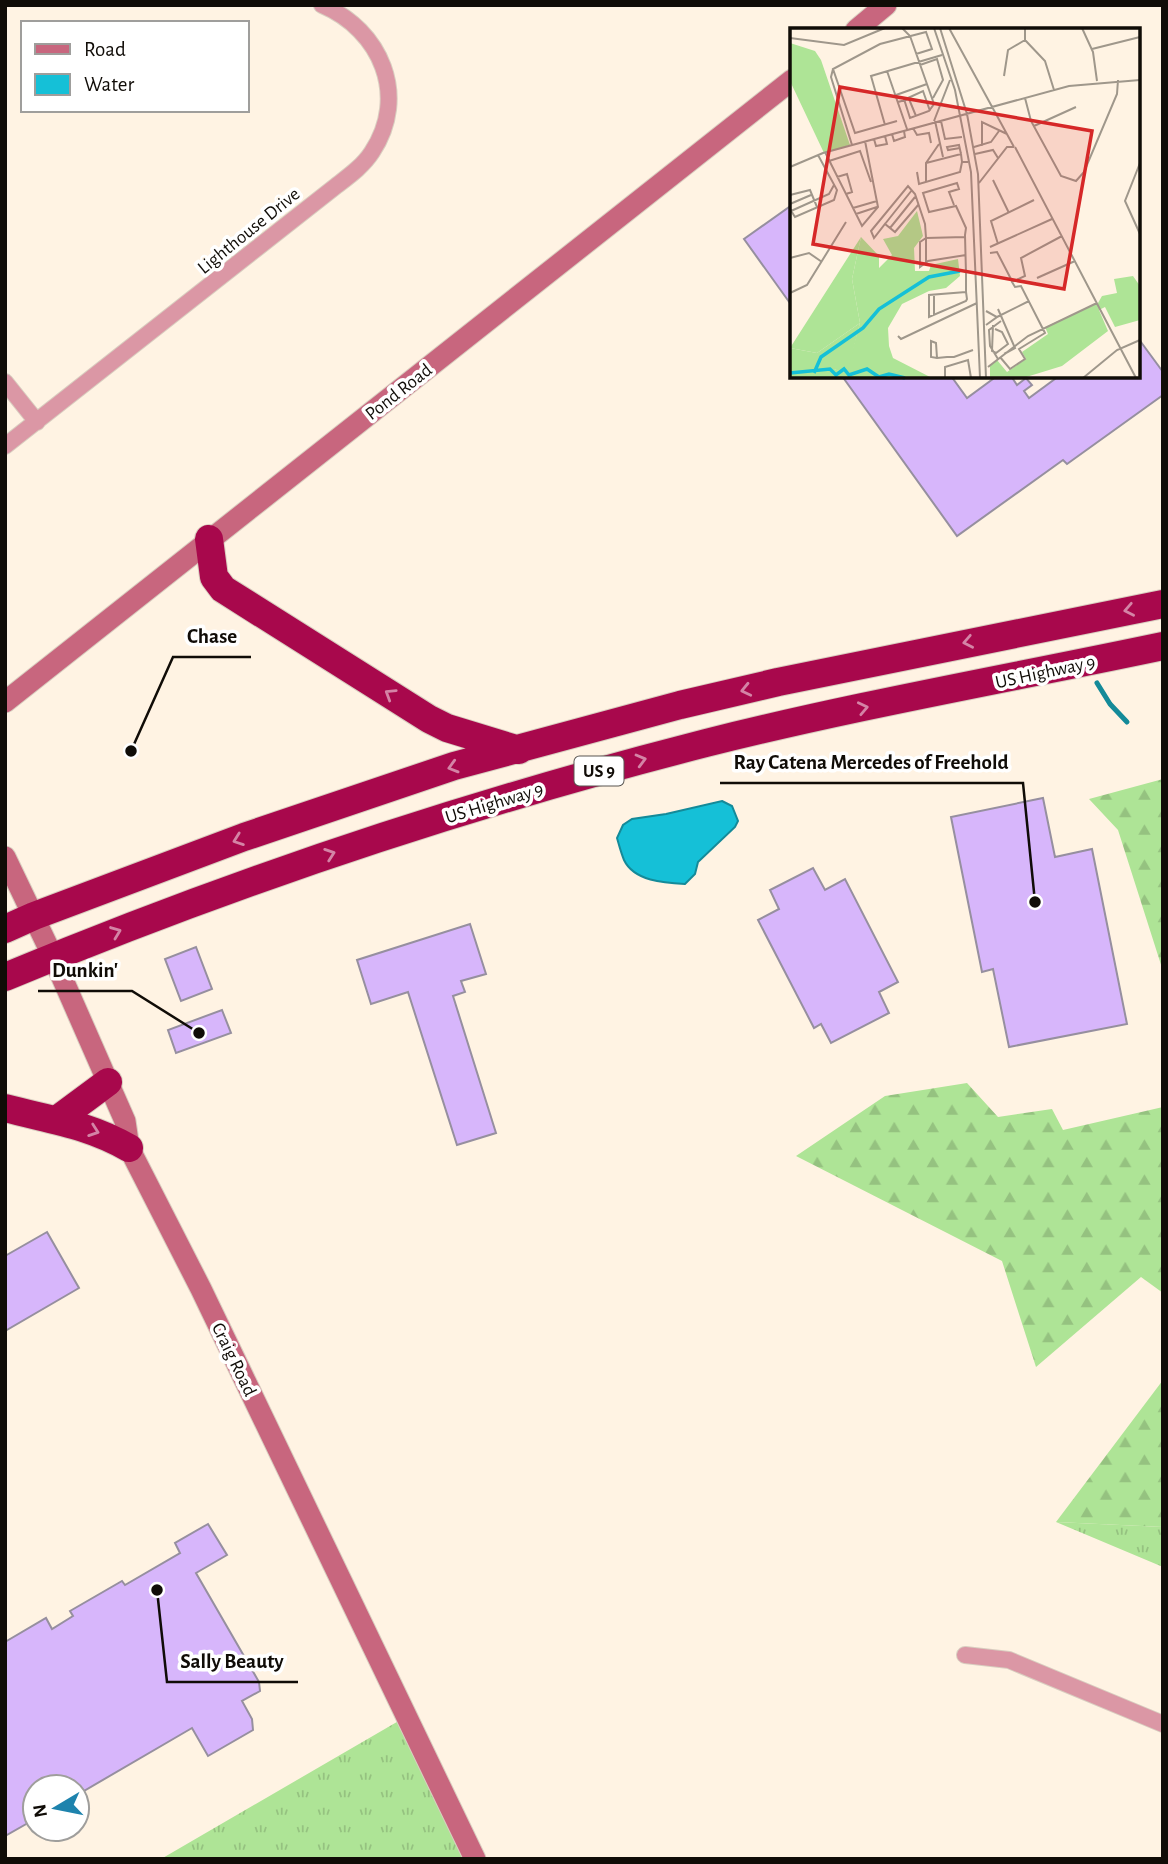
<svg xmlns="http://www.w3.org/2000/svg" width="1168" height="1864" viewBox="0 0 1168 1864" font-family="'Alegreya Sans',sans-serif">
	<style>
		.grass { fill: url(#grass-tufts) }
		.forest { fill: url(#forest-firs) }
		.water { fill: #15c0d7; stroke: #148a99; stroke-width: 2 }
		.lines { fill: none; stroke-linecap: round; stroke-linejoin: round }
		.stream { stroke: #148a99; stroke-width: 5 }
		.building { fill: #d7b6fb; stroke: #968f9f; stroke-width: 2 }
		.street-casing { stroke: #d9cec0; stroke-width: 18 }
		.secondary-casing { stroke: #d9cec0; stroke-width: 23 }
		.highway-casing { stroke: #d9cec0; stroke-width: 30 }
		.street { stroke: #db97a5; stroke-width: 16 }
		.secondary { stroke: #c8667e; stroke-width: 21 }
		.highway { stroke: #a8084c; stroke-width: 28 }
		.oneway { stroke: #d484a6 }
		.labels { text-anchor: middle; stroke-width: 7; stroke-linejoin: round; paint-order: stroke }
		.shield { fill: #fff; stroke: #585551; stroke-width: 2 }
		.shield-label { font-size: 18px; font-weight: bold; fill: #100c07 }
		.street-label { font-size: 19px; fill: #100c07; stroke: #fff }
		.inset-river { fill: none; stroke: #15c0d7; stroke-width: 3.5 }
		.inset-road { fill: none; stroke: #9f978b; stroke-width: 2 }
		.view { fill: #d62828; fill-opacity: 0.15; stroke: #d62828; stroke-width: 3.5 }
		.inset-edge { fill: none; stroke: #100c07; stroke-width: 3.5 }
		.leader { fill: none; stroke: #100c07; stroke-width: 2.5 }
		.callout-dot { fill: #100c07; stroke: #fff; stroke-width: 2.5 }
		.callout-label { font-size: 21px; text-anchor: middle; font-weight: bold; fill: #100c07; stroke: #fff; stroke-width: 7; stroke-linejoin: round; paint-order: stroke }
	</style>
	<defs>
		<pattern id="grass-tufts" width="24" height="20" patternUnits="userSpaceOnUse" patternTransform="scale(1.75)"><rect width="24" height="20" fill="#aee496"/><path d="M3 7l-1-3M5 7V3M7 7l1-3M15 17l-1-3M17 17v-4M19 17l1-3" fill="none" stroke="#95c280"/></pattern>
		<pattern id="forest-firs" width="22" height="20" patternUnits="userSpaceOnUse" patternTransform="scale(1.75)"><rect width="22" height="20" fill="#aee496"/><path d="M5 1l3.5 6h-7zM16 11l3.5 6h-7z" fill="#95c280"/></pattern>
	</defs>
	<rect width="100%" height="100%" fill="#fff3e3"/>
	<!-- grass -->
	<path class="grass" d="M1056,1522L1163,1527V1567Z
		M402,1719L474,1859H161Z"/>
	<!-- forest -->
	<path class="forest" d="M1163,779V971L1118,830L1089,799Z
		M967,1083L998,1117L1052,1109L1063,1130L1163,1107V1293L1141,1277L1036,1367L1002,1261L796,1156L885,1096Z
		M1163,1380V1527L1056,1522Z"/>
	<!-- water -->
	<path class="water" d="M722,801L732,806L738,821L735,827L698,862L695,874L685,884C664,883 634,881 624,860C621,853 619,845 617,838L623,825L632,819L666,814Z"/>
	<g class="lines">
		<!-- stream -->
		<path class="stream" d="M1097,683L1110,704L1127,722"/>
	</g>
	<!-- building -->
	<path class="building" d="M792,205V306L744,239Z
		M1138,338L1163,372V395L1067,464L1063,460L957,536L842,376H951L967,398L997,376H1011L1017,385L1026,378L1032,385L1024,391L1029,398L1059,376H1138Z
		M1043,798L1055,857L1092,849L1127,1024L1009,1047L993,969L982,972L951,817Z
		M813,868L825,890L845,879L898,982L879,992L889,1013L831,1043L821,1024L814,1028L758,920L779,909L770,890Z
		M470,924L486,974L461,981L465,992L453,996L496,1133L457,1145L408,992L371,1004L357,960Z
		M196,947L212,989L181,1001L165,959Z
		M222,1010L231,1033L176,1053L168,1030Z
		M47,1232L79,1288L5,1331V1256Z
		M208,1524L227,1555L196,1573L259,1682L260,1691L242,1701L252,1719L253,1730L208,1756L192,1728L77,1795V1787H35V1819L5,1836V1642L46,1618L52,1629L73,1616L70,1611L122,1581L125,1585L180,1553L175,1543Z"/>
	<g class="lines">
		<defs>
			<path id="street" d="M5,382L37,422
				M5,446L336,186C349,176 363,166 372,152C409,96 381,30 322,5
				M965,1655L1009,1660L1163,1724"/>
			<path id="secondary" d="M856,30L886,5
				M5,702L792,80
				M5,857L53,957L125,1121L129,1148L201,1289L475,1859"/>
			<path id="highway" d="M209,539L214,577L223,589L429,719L447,728L519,750
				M5,929L34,916L244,837L454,766L680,705L778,682L1163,604
				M5,977C233,882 467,804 706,743C857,705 1011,678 1163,646
				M5,1108C50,1120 87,1124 129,1148
				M58,1119L108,1082"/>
		</defs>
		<!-- street casing -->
		<use href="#street" class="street-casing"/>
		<!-- secondary casing -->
		<use href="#secondary" class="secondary-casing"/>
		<!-- highway casing -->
		<use href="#highway" class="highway-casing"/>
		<!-- street -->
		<use href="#street" class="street"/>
		<!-- secondary -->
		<use href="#secondary" class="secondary"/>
		<!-- highway -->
		<use href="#highway" class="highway"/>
	</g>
	<!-- one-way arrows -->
	<defs><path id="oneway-chevron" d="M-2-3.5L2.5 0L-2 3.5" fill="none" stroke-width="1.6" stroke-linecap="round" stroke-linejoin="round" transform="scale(1.75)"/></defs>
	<g class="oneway">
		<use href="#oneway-chevron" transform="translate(1129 610) rotate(169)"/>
		<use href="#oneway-chevron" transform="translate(968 642) rotate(169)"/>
		<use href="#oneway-chevron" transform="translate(746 690) rotate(167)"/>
		<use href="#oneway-chevron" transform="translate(390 694) rotate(-148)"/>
		<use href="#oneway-chevron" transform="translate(863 708) rotate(-12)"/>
		<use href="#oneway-chevron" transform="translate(641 760) rotate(-15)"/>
		<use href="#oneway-chevron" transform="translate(453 767) rotate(164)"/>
		<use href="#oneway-chevron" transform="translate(238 840) rotate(160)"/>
		<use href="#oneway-chevron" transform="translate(330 854) rotate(-19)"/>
		<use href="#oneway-chevron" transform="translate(116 932) rotate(-21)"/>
		<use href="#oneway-chevron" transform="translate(94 1131) rotate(19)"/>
	</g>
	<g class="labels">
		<!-- shield labels -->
		<rect class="shield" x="574.5" y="756.5" width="49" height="29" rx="5"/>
		<g class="shield-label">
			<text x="599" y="777">US 9</text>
		</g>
		<!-- street labels -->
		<g class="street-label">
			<text transform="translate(248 230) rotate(-39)" y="7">Lighthouse Drive</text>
			<text transform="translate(398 391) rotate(-38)" y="7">Pond Road</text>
			<text transform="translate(1045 671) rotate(-12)" y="7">US Highway 9</text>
			<text transform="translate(494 802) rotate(-17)" y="7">US Highway 9</text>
			<text transform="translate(235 1359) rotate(64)" y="7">Craig Road</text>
		</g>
	</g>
	<!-- overview -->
	<g transform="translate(790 28)">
		<rect width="350" height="350" fill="#fff3e3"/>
		<path d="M0,15L25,23L31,32L60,117L34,125L0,53ZM71,209L62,251L70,295L27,325L0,320Z" fill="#aee496"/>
		<path d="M127,183L133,208L124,220L125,243H139L141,237L168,231L170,248L156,260L139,263L112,276L98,300L99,318L103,330L142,350H0V344L44,341L56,345L70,295L62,251L71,209L89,228V240L102,227L93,211L108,208ZM343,248L350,258V292L325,299L315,279L309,282L318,303L272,338L233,350H200V337L207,332L217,344L236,331L232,324L258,306L255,299L308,275L312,268L327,265L324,251Z" fill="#aee496"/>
		<path d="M70,295L57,346L44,341L0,344V320L27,325Z" fill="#aee496"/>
		<path class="inset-river" d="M0,345L40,341L46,347L54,341L59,347L77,341L89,349L99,346L115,350M24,345L31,329L73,300L89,281L139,249L170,243"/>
		<path class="inset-road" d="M112,0L120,8L144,76L139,83L120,90L114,71M144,0L165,62L181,144L190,350M150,0L177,86L188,146L196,350M159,0L224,119M235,0V12L255,33L264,62M292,0L303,24L307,53M0,10L54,17L95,0M302,21L350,9M130,37L147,31L153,52L143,70M43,41L41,49L62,117M97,43L117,101M214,48L218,22L235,12M106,67L137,56M118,70L133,63L140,83M235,70L241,93L271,148L286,153L294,144L327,66L328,52M108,74L119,71L126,88M107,93L65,105L43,41L90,16L136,4L142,21L126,26M144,93L160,52M145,93L153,129M151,93L155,111L172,109M95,97L81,48L152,27M244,98L286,79M123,100L127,107L139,105L141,115M102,106L104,113L115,109L114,103M84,111L86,118L97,116L95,108M192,118V94L217,106M184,119L201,114L209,103M225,119L346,350M170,120L158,122L157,119L169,117L171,126M35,124L72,198L88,179L75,113M185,126L203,122L208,130M39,133L70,123L81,154M136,135L149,116M350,135L335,173L350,206M0,139L33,125L279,58L350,52M127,144L129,156L170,144L172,134H178M47,149L57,146L62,164L56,166M203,152L219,185M136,154V135L171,126L172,134M189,155L217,119H224M0,167L20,162L27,179M0,176L21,167M129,176L105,204L95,196L84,210L81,203L118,158L125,166L135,196L136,210L130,214V239L138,233L176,227M164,177L159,164L169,161L167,155L133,165L139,184L166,178L176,200L175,207L176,246V264L177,271L176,273L139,289V267L176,264M63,180L87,173M0,181L5,189L44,172L47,162L28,127M1,183L39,166L44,157M66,186L87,179M95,196L122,162M100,200L125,169M136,210L175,209M136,210V234M208,216L201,193L244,172M200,219L262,191M200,225L207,224L222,253M0,230L19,225L32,234M247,250L285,233M0,265L17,257L56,194M144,266V288M208,281L225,320L214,326M196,283L207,289L196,297M207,289L239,273M203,297L202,323L206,325L218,316L212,304L205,301M108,308L111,311L187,275M210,329L220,341L235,331L229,321L255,305L231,258L225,259L222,254L235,248L231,230L272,208M147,330L146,315L141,313V329L147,330L157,329H164L183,322M208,331L200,318L199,302L211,293M198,339L238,308L307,275M155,350V339L178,332L181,350M293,350L327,322L350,312"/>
		<path class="view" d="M50,59L302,103L274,261L23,216Z"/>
		<rect width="350" height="350" class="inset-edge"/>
	</g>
	<!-- callouts -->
	<path class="leader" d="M131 751L173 657H251M1035 902L1023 783H720M199 1033L132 991H38M157 1590L167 1682H298"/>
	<g class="callout-dot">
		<circle cx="131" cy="751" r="7"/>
		<circle cx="1035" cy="902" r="7"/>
		<circle cx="199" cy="1033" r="7"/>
		<circle cx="157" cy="1590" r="7"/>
	</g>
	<g class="callout-label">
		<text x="212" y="643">Chase</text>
		<text x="871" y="769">Ray Catena Mercedes of Freehold</text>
		<text x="85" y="977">Dunkin'</text>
		<text x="232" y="1668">Sally Beauty</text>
	</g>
	<!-- border -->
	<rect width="1168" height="1864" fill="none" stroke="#100c07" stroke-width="14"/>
	<!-- legend -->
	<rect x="21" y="21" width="228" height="91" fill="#ffffff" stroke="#9f9e9c" stroke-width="2"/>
	<rect x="35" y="44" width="35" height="10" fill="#c8667e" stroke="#9f9e9c" stroke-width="2"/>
	<text x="84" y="56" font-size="21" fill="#100c07">Road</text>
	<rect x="35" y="74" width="35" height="21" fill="#15c0d7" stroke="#9f9e9c" stroke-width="2"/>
	<text x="84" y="91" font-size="21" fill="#100c07">Water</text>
	<!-- north arrow -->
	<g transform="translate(56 1808) rotate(260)"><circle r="33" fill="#ffffff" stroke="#9f9e9c" stroke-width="2"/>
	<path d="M0-5L12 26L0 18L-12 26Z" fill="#1e83ad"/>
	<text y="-10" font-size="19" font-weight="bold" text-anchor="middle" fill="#100c07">N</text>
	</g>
</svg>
